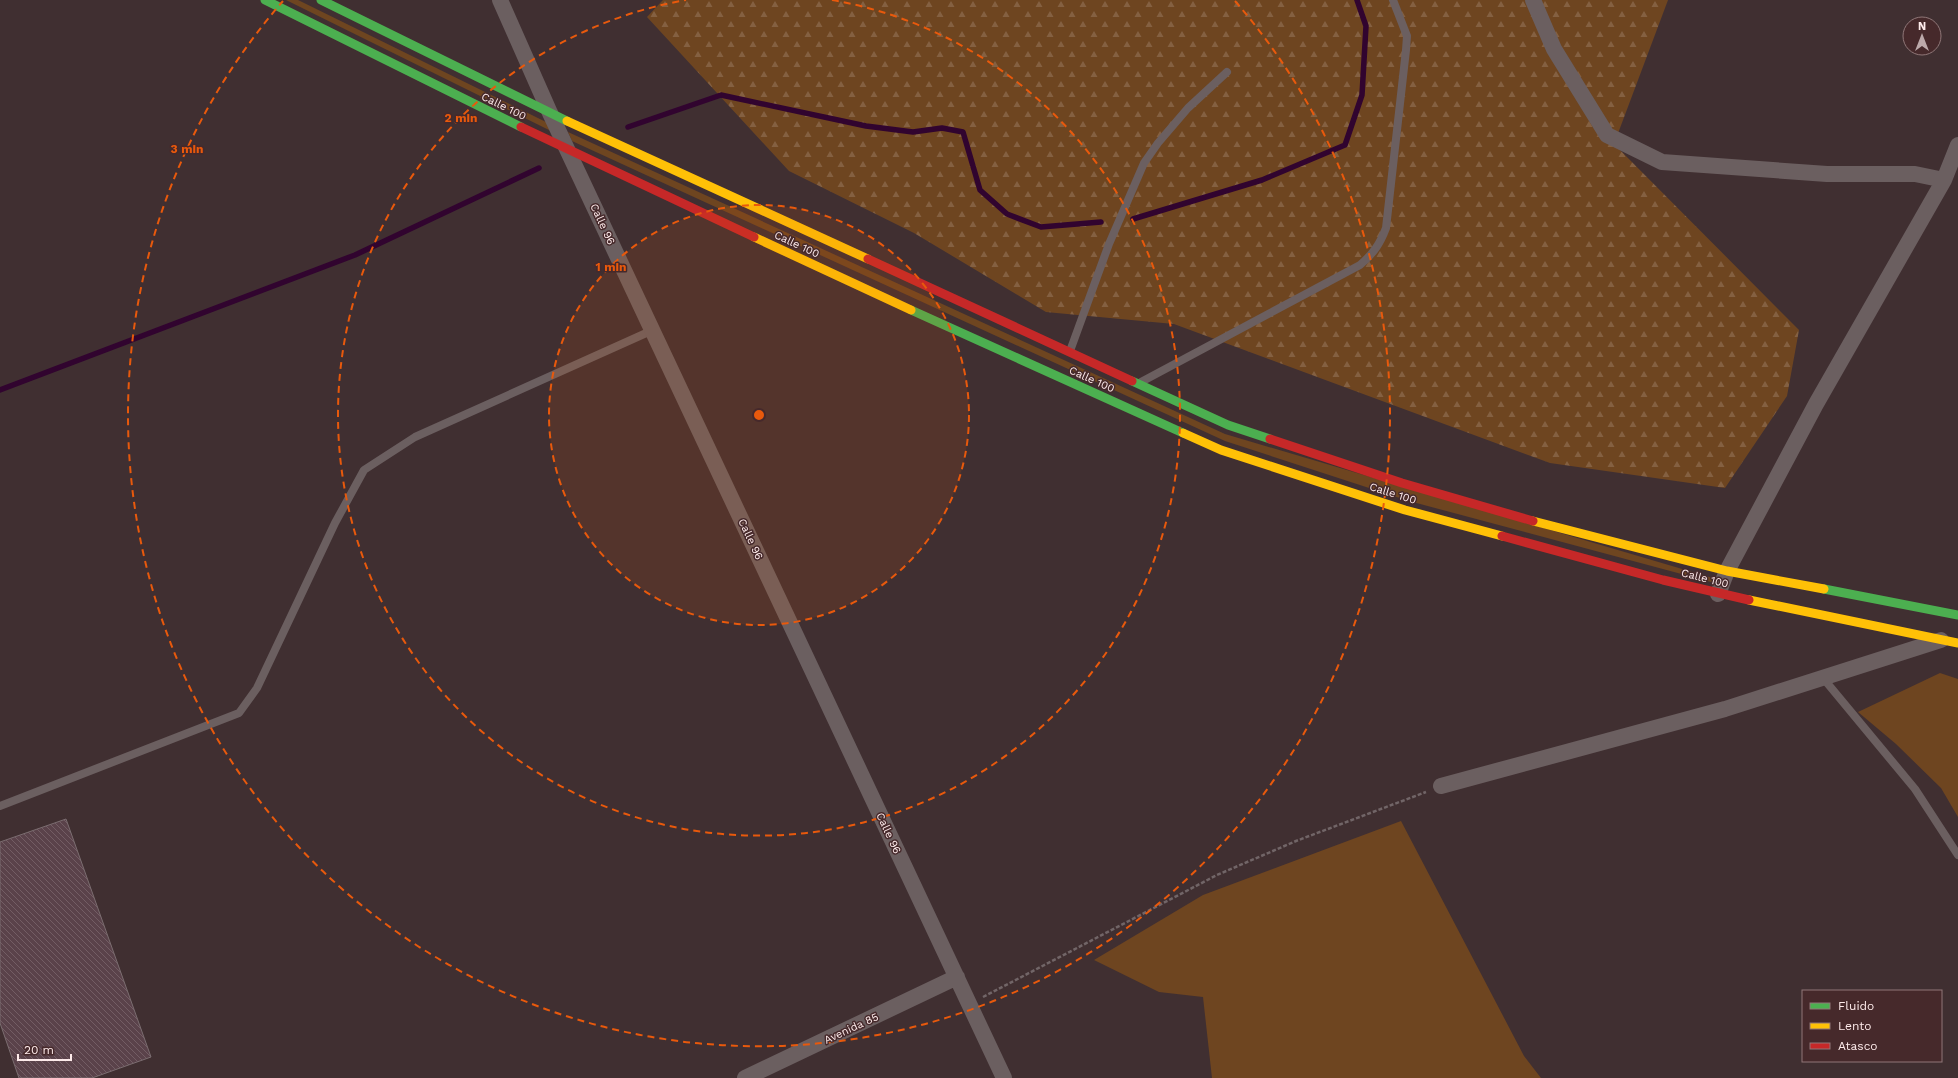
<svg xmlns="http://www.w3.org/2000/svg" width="1958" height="1078" viewBox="0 0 1958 1078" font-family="'Work Sans',sans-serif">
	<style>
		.green { fill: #6e4520 }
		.forest { fill: url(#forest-firs) }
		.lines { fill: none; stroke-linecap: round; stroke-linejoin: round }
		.stream { stroke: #31042f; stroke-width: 5.5 }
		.building { fill: url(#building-back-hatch); stroke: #7b6d70 }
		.path { stroke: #716567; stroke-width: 2.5; stroke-dasharray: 4 2; stroke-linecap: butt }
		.lane { stroke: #6b5f60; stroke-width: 8 }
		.street { stroke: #6b5f60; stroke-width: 16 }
		.fast { stroke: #4caf50; stroke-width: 9 }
		.slow { stroke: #ffc107; stroke-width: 9 }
		.jam { stroke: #c62828; stroke-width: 9 }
		.ring { fill: none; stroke: #e8590c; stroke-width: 2; stroke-dasharray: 7 5 }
		.labels { text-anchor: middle; stroke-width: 3; stroke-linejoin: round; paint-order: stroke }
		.street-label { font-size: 11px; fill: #feebeb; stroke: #46292b }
		.centre { fill: #e8590c; stroke: #46292b; stroke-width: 2 }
		.ring-label { font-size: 12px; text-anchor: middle; font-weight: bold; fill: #e8590c; stroke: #46292b; stroke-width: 3; stroke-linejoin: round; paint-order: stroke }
	</style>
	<defs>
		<pattern id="forest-firs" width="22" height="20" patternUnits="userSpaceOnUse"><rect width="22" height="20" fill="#6e4520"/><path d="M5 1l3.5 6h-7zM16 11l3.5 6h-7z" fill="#846041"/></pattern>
		<pattern id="building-back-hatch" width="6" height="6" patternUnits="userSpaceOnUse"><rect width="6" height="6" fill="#5a424a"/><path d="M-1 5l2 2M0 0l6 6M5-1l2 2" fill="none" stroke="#735d64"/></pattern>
	</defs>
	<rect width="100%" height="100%" fill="#402f31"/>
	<!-- green -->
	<path class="green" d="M286,0H298L548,123L551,131Z
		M568,132L1225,434L1716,579L1715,583L1409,501L1225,441L572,141Z
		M1940,673L1958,679V817L1941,788L1896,744L1858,712Z
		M1401,821L1524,1056L1541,1078H1212L1203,997L1159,992L1094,960L1203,895Z"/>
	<!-- forest -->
	<path class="forest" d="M663,0H1668L1614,144L1799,330L1787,396L1725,488L1550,463L1174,324L1046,312L914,233L789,171L647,17Z"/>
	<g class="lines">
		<!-- stream -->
		<path class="stream" d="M628,127L721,95L866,126L913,132L942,128L963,132L980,190L1007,214L1041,227L1101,222
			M1133,219L1262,180L1345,145L1362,95L1366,26L1357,0
			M0,390L355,255L539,168"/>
	</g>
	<!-- building -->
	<path class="building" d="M66,819L151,1057L92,1078H19L0,1023V842Z"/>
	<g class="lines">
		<!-- path -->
		<path class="path" d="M983,997L1217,875L1296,841L1426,792"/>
		<!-- lane -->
		<path class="lane" d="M1070,351L1109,244L1144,163L1158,143L1188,108L1227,72
			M1141,382L1360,265C1373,254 1380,244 1386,228L1406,50L1407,36L1393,0
			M1823,678L1915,789L1958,855
			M0,806L239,713L257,688L335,523L364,470L415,437L653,330"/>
		<!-- street -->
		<path class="street" d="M500,0L550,113L1004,1078
			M1533,0L1554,49L1607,135L1662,162L1827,174H1915L1944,180
			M1718,594L1727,571L1816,404L1944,180L1958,145
			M1441,786L1725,709L1941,640
			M745,1078L957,977"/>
		<!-- fast -->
		<path class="fast" d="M265,0L521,127
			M321,0L567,121
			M911,310L1183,433
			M1132,381L1228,425L1270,439
			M1824,589L1958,615"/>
		<!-- slow -->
		<path class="slow" d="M567,121L868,259
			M754,237L911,310
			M1183,433L1221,450L1405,510L1502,536
			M1533,521L1727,571L1824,589
			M1749,600L1958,643"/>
		<!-- jam -->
		<path class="jam" d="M521,127L754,237
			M868,259L1132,381
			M1270,439L1402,483L1533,521
			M1502,536L1663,580L1749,600"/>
	</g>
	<!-- distance rings -->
	<circle cx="759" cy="415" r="210" fill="#e8590c" fill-opacity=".12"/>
	<g class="ring">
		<circle cx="759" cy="415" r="210"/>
		<path d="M832 0A421 421 0 1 1 686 0"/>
		<path d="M1235 1A631 631 0 1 1 283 1"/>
	</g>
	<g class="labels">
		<!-- street labels -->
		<g class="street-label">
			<text transform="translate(504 106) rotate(26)" y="4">Calle 100</text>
			<text transform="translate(603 224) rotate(65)" y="4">Calle 96</text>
			<text transform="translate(797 244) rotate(25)" y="4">Calle 100</text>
			<text transform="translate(1092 379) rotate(24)" y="4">Calle 100</text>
			<text transform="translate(1393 493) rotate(17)" y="4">Calle 100</text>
			<text transform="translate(751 539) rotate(65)" y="4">Calle 96</text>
			<text transform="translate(1705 578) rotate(14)" y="4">Calle 100</text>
			<text transform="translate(889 833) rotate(65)" y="4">Calle 96</text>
			<text transform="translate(851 1028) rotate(-25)" y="4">Avenida 85</text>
		</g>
	</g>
	<circle cx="759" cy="415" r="6" class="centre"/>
	<g class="ring-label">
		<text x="461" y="122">2 min</text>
		<text x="187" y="153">3 min</text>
		<text x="611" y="271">1 min</text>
	</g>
	<!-- legend -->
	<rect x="1802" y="990" width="140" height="72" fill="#46292b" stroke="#907778"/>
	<rect x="1810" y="1003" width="20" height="6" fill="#4caf50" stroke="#907778"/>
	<text x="1838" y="1010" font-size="12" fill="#feebeb">Fluido</text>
	<rect x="1810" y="1023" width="20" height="6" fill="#ffc107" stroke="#907778"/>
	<text x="1838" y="1030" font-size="12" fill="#feebeb">Lento</text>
	<rect x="1810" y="1043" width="20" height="6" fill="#c62828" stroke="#907778"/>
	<text x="1838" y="1050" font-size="12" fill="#feebeb">Atasco</text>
	<!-- north arrow -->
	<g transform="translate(1922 36)"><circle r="19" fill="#46292b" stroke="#907778"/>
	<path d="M0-3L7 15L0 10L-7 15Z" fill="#bca9aa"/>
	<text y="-6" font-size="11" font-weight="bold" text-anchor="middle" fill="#feebeb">N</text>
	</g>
	<!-- scale -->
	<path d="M18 1054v6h53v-6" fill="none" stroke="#feebeb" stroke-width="2"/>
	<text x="24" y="1054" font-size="12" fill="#feebeb" stroke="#46292b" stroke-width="3" paint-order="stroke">20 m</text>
</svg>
